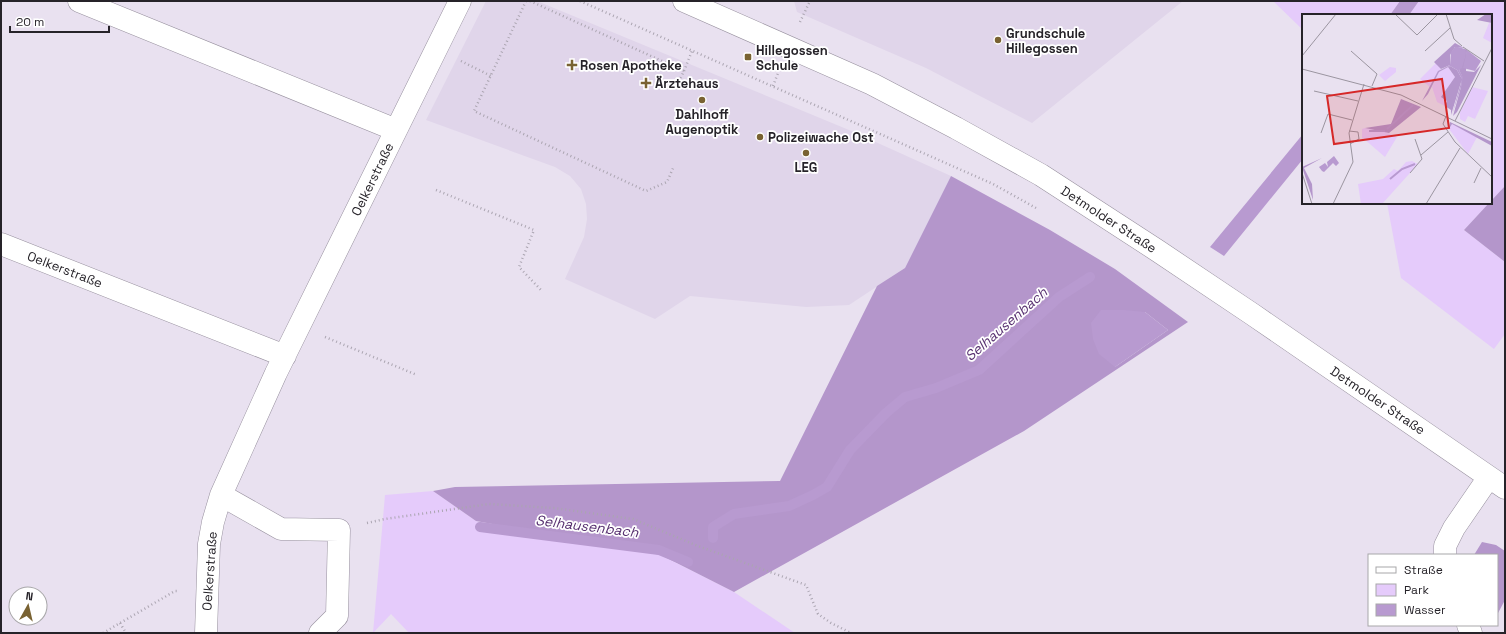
<svg xmlns="http://www.w3.org/2000/svg" width="1506" height="634" viewBox="0 0 1506 634" font-family="'Space Grotesk',sans-serif">
	<style>
		.built { fill: #e0d5ea }
		.green { fill: #e5cbfb }
		.forest { fill: #b496cb; fill-rule: evenodd }
		.water { fill: #b89ad0 }
		.lines { fill: none; stroke-linecap: round; stroke-linejoin: round }
		.stream { stroke: #b89ad0; stroke-width: 10 }
		.minor-casing { stroke: #97909e; stroke-width: 23 }
		.path { stroke: #aba5b1; stroke-width: 2.5; stroke-dasharray: 1 3; stroke-linecap: butt }
		.minor { stroke: #fff; stroke-width: 22 }
		.poi-dot { fill: #796232; stroke: #fff; stroke-width: 1.5 }
		.labels { text-anchor: middle; stroke-width: 3.5; stroke-linejoin: round; paint-order: stroke }
		.poi-label { font-size: 13px; font-weight: bold; fill: #262329; stroke: #fff; text-anchor: start }
		.street-label { font-size: 13px; fill: #262329; stroke: #fff }
		.water-label { font-size: 14px; font-style: italic; fill: #573070; stroke: #fff }
		.inset-river { fill: none; stroke: #b89ad0; stroke-width: 2 }
		.inset-road { fill: none; stroke: #9b95a0; stroke-width: 1 }
		.view { fill: #d62828; fill-opacity: 0.15; stroke: #d62828; stroke-width: 2 }
		.inset-edge { fill: none; stroke: #262329; stroke-width: 2 }
	</style>
	<rect width="100%" height="100%" fill="#e9e1f0"/>
	<!-- built -->
	<path class="built" d="M486,1H537L849,130L951,176L905,268L849,305L806,307L690,296L655,319L565,279L584,237L587,219L586,204L581,189L570,176L555,167L426,120Z
		M794,1H1183L1032,123L926,68L797,12Z"/>
	<!-- green -->
	<path class="green" d="M1273,1H1400L1390,15H1303V30Z
		M1419,1H1505V186L1491,201V15H1409Z
		M1387,203H1489L1464,230L1505,262V334L1494,349L1401,278Z
		M433,491L476,521L661,555L734,592L795,633H409L391,614L373,633L385,495Z"/>
	<!-- forest -->
	<path class="forest" d="M951,176L1050,230L1115,269L1188,322L1024,431L734,592L661,555L476,521L433,491L455,487L780,481L877,286L905,268ZM1145,312L1168,330L1115,367Z
		M1505,186V262L1464,230L1489,203H1491V201Z
		M1482,542L1496,545L1505,551V600L1497,615V555H1474Z"/>
	<!-- water -->
	<path class="water" d="M1400,1H1419L1409,15H1390Z
		M1303,134V159L1224,256L1210,247Z
		M1101,310H1124L1145,312L1168,330L1115,367L1099,354L1093,339L1091,323Z"/>
	<g class="lines">
		<!-- stream -->
		<path class="stream" d="M480,527L659,550L688,562
			M713,538V527L734,514L789,506L813,495L827,487L850,450L886,413L905,397L936,388L979,370L1059,297L1090,277"/>
		<defs>
			<path id="minor" d="M79,1L396,130
				M684,1L872,84L956,128L1041,175L1158,251L1252,314L1505,488
				M1,244L285,356
				M221,495L281,529L339,530L337,616L320,633
				M1445,555V546L1454,528L1489,477
				M1468,625L1471,633
				M206,633L209,544L213,522L221,495L276,373L460,1"/>
		</defs>
		<!-- minor casing -->
		<use href="#minor" class="minor-casing"/>
		<!-- path -->
		<path class="path" d="M526,1L474,111L646,191L667,182L674,166
			M530,1L684,71L680,79
			M580,1L993,184L1036,208
			M800,22L810,1
			M461,61L491,76
			M684,71L692,51
			M773,86L778,73
			M436,190L534,230L519,267L542,291
			M325,337L417,375
			M367,523L385,519L489,504L554,508L633,519L698,546L806,585L818,614L831,623L851,633
			M120,623L126,633
			M103,633L175,591H179"/>
		<!-- minor -->
		<use href="#minor" class="minor"/>
	</g>
	<!-- markers -->
	<g class="poi-dot">
		<circle cx="998" cy="40" r="4"/>
		<rect x="744" y="53" width="8" height="8" rx="2"/>
		<path d="M570 59h4v4h4v4h-4v4h-4v-4h-4v-4h4z"/>
		<path d="M644 77h4v4h4v4h-4v4h-4v-4h-4v-4h4z"/>
		<circle cx="702" cy="100" r="4"/>
		<circle cx="760" cy="137" r="4"/>
		<circle cx="806" cy="153" r="4"/>
	</g>
	<g class="labels">
		<!-- poi labels -->
		<g class="poi-label">
			<text x="1006" y="38">Grundschule<tspan x="1006" dy="15">Hillegossen</tspan></text>
			<text x="756" y="55">Hillegossen<tspan x="756" dy="15">Schule</tspan></text>
			<text x="580" y="70">Rosen Apotheke</text>
			<text x="655" y="88">Ärztehaus</text>
			<text x="702" y="119" text-anchor="middle">Dahlhoff<tspan x="702" dy="15">Augenoptik</tspan></text>
			<text x="768" y="142">Polizeiwache Ost</text>
			<text x="806" y="172" text-anchor="middle">LEG</text>
		</g>
		<!-- street labels -->
		<g class="street-label">
			<text transform="translate(372 179) rotate(-64)" y="5">Oelkerstraße</text>
			<text transform="translate(1109 219) rotate(33)" y="5">Detmolder Straße</text>
			<text transform="translate(65 269) rotate(21)" y="5">Oelkerstraße</text>
			<text transform="translate(1378 400) rotate(34)" y="5">Detmolder Straße</text>
			<text transform="translate(209 571) rotate(-86)" y="5">Oelkerstraße</text>
		</g>
		<!-- water labels -->
		<g class="water-label">
			<text transform="translate(1006 324) rotate(-41)" y="5">Selhausenbach</text>
			<text transform="translate(587 526) rotate(7)" y="5">Selhausenbach</text>
		</g>
	</g>
	<!-- overview -->
	<g transform="translate(1302 14)">
		<rect width="190" height="190" fill="#e9e1f0"/>
		<path d="M187,9H190V29L181,24ZM134,49L139,55L128,73L118,65ZM88,53L94,54V58L83,67L77,61ZM146,53L153,63L139,83L145,87L143,92L135,88L130,73L137,58ZM170,73L186,77L173,105L166,102L163,108L158,105V98ZM150,110L175,123L166,140L147,115ZM63,114L81,117L95,123L83,143L61,124L60,126V115ZM110,147L116,150L80,190H59L56,170L81,165L92,155L96,157L104,148Z" fill="#e5cbfb"/>
		<path d="M184,0H189L190,9L175,6ZM153,29L162,34L153,33L148,41V51L139,55L132,48ZM163,35L165,36L164,57L172,58L179,51L155,98L151,102L159,73L160,62L157,56L162,45ZM148,52L155,56L160,65L149,101V96L143,92L145,87L139,83L153,63L146,53ZM99,85L119,93L87,119L63,114L89,110ZM148,108L190,128V132L150,110L147,115ZM20,144L2,154L10,170L11,186L0,153Z" fill="#b496cb"/>
		<path d="M156,33L163,35L164,39L160,54L157,56L161,63L159,73L150,101L160,65L155,56L148,52L137,58L126,80L120,87L136,57L148,51L149,38L153,33ZM165,36L179,47L173,57L161,54ZM32,142L37,149L34,152L31,149L22,158L20,157L17,153L23,149L26,153L25,148Z" fill="#b89ad0"/>
		<path class="inset-river" d="M85,115L111,91M67,117H83M88,165L100,155L113,150"/>
		<path class="inset-road" d="M93,0L115,21L136,0M144,0L152,25L160,32M161,33L182,47M49,37L75,60L70,72M123,37L148,14M0,42L34,0M0,55L99,81L190,125M12,77L56,87M144,102L141,110L153,128L190,163M153,107L190,34M47,117L56,118L57,125L48,130M19,119L26,100L50,106M119,141L146,118M0,159L10,190M108,159L120,145L113,125M172,169L179,154M31,190L51,148L47,119L62,70M124,190L158,134"/>
		<path class="view" d="M140,65L147,114L32,130L25,82Z"/>
		<rect width="190" height="190" class="inset-edge"/>
	</g>
	<!-- border -->
	<rect width="1506" height="634" fill="none" stroke="#262329" stroke-width="4"/>
	<!-- legend -->
	<rect x="1368" y="554" width="130" height="72" fill="#ffffff" stroke="#a8a7a9"/>
	<rect x="1376" y="567" width="20" height="6" fill="#ffffff" stroke="#a8a7a9"/>
	<text x="1404" y="574" font-size="12" fill="#262329">Straße</text>
	<rect x="1376" y="584" width="20" height="12" fill="#e5cbfb" stroke="#a8a7a9"/>
	<text x="1404" y="594" font-size="12" fill="#262329">Park</text>
	<rect x="1376" y="604" width="20" height="12" fill="#b89ad0" stroke="#a8a7a9"/>
	<text x="1404" y="614" font-size="12" fill="#262329">Wasser</text>
	<!-- north arrow -->
	<g transform="translate(28 606) rotate(8)"><circle r="19" fill="#ffffff" stroke="#a8a7a9"/>
	<path d="M0-3L7 15L0 10L-7 15Z" fill="#796232"/>
	<text y="-6" font-size="11" font-weight="bold" text-anchor="middle" fill="#262329">N</text>
	</g>
	<!-- scale -->
	<path d="M10 26v6h99v-6" fill="none" stroke="#262329" stroke-width="2"/>
	<text x="16" y="26" font-size="12" fill="#262329" stroke="#ffffff" stroke-width="3" paint-order="stroke">20 m</text>
</svg>
